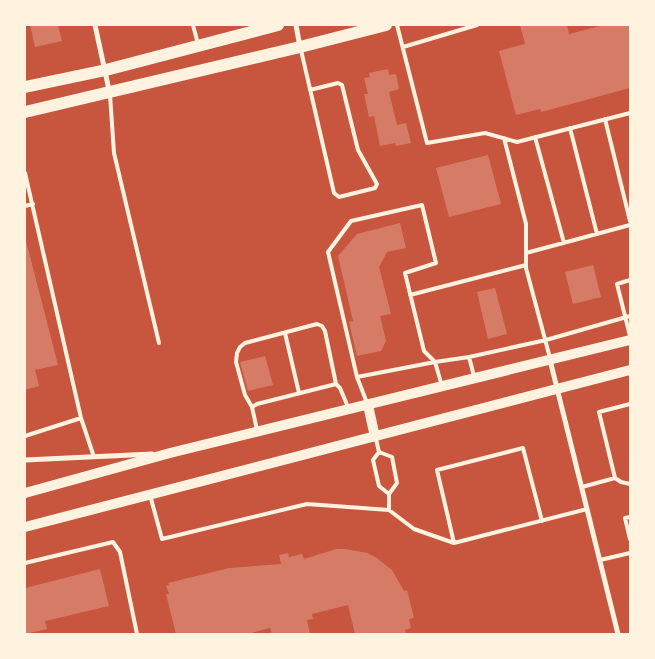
<svg xmlns="http://www.w3.org/2000/svg" width="655" height="659" viewBox="0 0 655 659" font-family="Georgia,serif">
	<style>
		.building { fill: #d67c66 }
		.lines { fill: none; stroke-linecap: round; stroke-linejoin: round }
		.service { stroke: #fff3e0; stroke-width: 4 }
		.minor { stroke: #fff3e0; stroke-width: 5 }
		.secondary { stroke: #fff3e0; stroke-width: 10 }
		.primary { stroke: #fff3e0; stroke-width: 12 }
	</style>
	<rect width="100%" height="100%" fill="#c8553d"/>
	<!-- building -->
	<path class="building" d="M30,25H58L62,41L35,47Z
		M520,25H567L569,34L604,25H630V88L541,112L540,109L516,115L499,51L525,44Z
		M388,69L389,75L396,74L399,89L389,92L397,125L406,123L411,143L396,146L395,143L380,146L374,116L369,117L364,94H368L364,78L370,77L369,73Z
		M488,155L501,204L449,217L436,168Z
		M400,223L406,248L387,252L379,267L391,314L380,316L386,341L381,351L357,356L349,322L353,321L338,256L357,234Z
		M25,237L58,365L35,370L39,386L25,390Z
		M593,265L601,297L573,304L565,272Z
		M495,288L507,334L488,339L477,292Z
		M265,356L273,385L248,391L240,362Z
		M336,549H346L367,553L377,558L392,570L404,591L407,590L414,618L409,619L411,628L405,630L406,634H355L348,605L312,614L313,619L307,620L310,634H272L270,628L248,634H176L166,594H169L166,586L169,585L168,583L229,568L281,564L279,555L288,553L289,557L302,554L304,559Z
		M100,569L109,606L45,621L47,629L25,634V588Z"/>
	<g class="lines">
		<!-- service -->
		<path class="service" d="M193,25L198,44
			M397,25L427,143L485,133L517,142L630,113
			M403,47L477,25
			M301,50L334,193L339,197L375,188L377,184L358,150L342,85L338,83L310,90
			M110,95L114,153L159,343
			M605,119L630,221
			M570,128L597,234
			M535,137L564,243
			M504,138L526,224V268L550,358
			M25,173L81,418
			M25,206L33,204
			M526,253L630,225
			M630,280L617,284L630,336
			M410,295L526,265
			M285,333L299,393
			M469,357L474,376
			M357,377L328,252L351,221L422,205L436,263L405,273L424,351L435,362L442,386
			M367,403L357,377L435,362L469,357L546,340L630,316
			M252,407L257,404L336,384
			M257,430L252,407L245,395L236,362L237,353L240,347L245,343L317,324L322,326L325,331L336,384L340,388L348,407
			M25,436L81,418L94,457
			M376,439L379,452
			M379,452L392,457L397,483L389,494L379,486L373,460Z
			M615,478L621,482L630,484
			M582,487L615,478L599,412L630,404
			M150,495L162,539L307,504L389,510L414,529L454,543L587,509
			M389,510V494
			M630,517L625,518L630,539
			M454,543L437,470L523,448L542,521
			M600,560L630,553
			M25,563L113,542L120,552L137,634"/>
		<!-- minor -->
		<path class="minor" d="M95,25L109,90
			M296,25L300,47
			M550,360L618,634
			M25,460L152,454"/>
		<!-- secondary -->
		<path class="secondary" d="M368,405L375,437
			M25,493L170,453L630,340
			M25,527L630,370"/>
		<!-- primary -->
		<path class="primary" d="M25,87L106,70L278,25
			M25,112L300,47L386,25"/>
	</g>
	<!-- border -->
	<rect width="655" height="659" fill="none" stroke="#fff3e0" stroke-width="52"/>
</svg>
